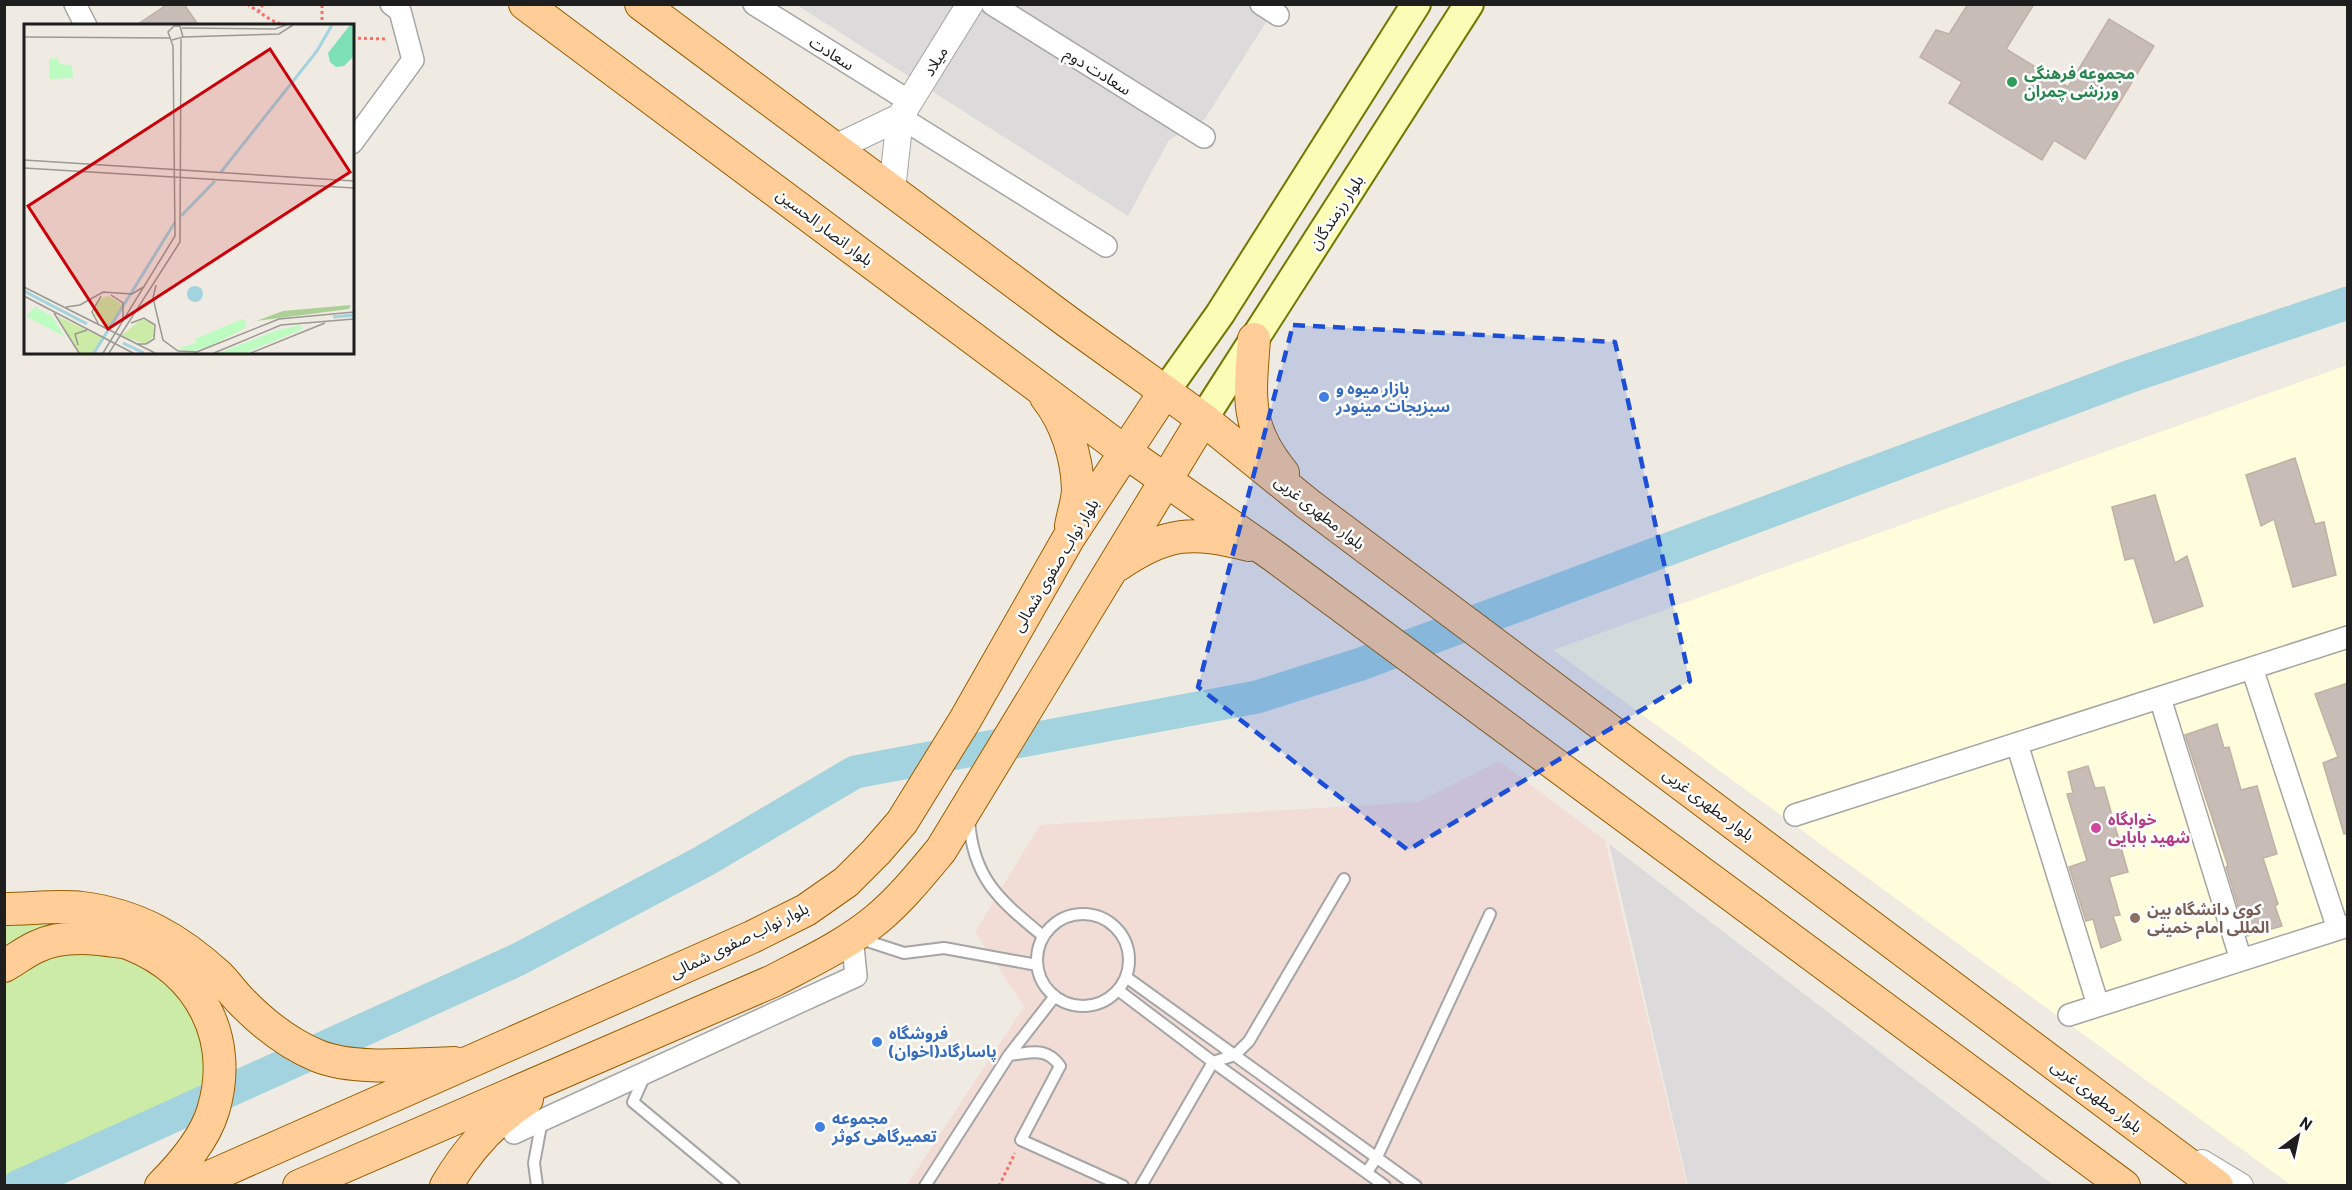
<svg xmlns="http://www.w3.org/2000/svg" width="2352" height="1190" viewBox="0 0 2352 1190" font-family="Barlow,'Noto Sans Arabic',sans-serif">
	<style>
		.residential { fill: #dcdadb }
		.education { fill: #fffddc }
		.military { fill: #f2dcd6 }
		.grass { fill: #cceba7 }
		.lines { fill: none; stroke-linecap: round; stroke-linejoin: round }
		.river { stroke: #a2d3de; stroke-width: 33 }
		.building { fill: #c7bdb6; stroke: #c1b0a5; stroke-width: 1.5 }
		.service-casing { stroke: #a5a5a5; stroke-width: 14 }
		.minor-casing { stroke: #a5a5a5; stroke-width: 24 }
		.tertiary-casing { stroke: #a5a5a5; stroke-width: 28 }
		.secondary-casing { stroke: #717801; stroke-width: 32 }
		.primary-casing { stroke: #975e00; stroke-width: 34 }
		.path { stroke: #fe6d65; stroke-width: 3; stroke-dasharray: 3 3; stroke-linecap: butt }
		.service { stroke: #fff; stroke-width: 10 }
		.minor { stroke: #fff; stroke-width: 21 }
		.tertiary { stroke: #fff; stroke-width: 26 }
		.secondary { stroke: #fbfcb5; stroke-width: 28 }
		.primary { stroke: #ffce98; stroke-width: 32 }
		.marked { fill: #1d4ed8; fill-opacity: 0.2; stroke: #1d4ed8; stroke-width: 4.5; stroke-dasharray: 12 8; stroke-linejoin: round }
		.leisure-dot { fill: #2e9e5b; stroke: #fff; stroke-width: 2 }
		.shop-dot { fill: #3f7fe0; stroke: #fff; stroke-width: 2 }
		.hotel-dot { fill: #d1479c; stroke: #fff; stroke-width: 2 }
		.education-dot { fill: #8d6e63; stroke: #fff; stroke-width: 2 }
		.labels { text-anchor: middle; stroke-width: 5; stroke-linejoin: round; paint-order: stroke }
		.street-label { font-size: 16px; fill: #1e1e1e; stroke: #fff }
		.leisure-label { font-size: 16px; font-weight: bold; fill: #27864d; stroke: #fff; text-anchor: start }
		.shop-label { font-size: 16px; font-weight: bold; fill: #366cbe; stroke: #fff; text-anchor: start }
		.hotel-label { font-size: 16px; font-weight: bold; fill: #b23c85; stroke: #fff; text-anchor: start }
		.education-label { font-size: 16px; font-weight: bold; fill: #785e54; stroke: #fff; text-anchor: start }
		.inset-river { fill: none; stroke: #a2d3de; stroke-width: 3 }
		.inset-road { fill: none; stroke: #9b9994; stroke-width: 1.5 }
		.view { fill: #cb0009; fill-opacity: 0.15; stroke: #cb0009; stroke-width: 3 }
		.inset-edge { fill: none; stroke: #1e1e1e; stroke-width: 3 }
	</style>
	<rect width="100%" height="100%" fill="#efebe3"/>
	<!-- residential -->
	<path class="residential" d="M797,5H1277L1204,120L1169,140L1128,216Z
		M1609,844L2053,1185H1688Z"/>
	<!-- education -->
	<path class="education" d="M2347,365V1185H2291L1553,650Z"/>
	<!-- military -->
	<path class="military" d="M1499,761L1605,840L1687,1185L906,1186L1024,1007L975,932L1040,825L1418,802Z"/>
	<!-- grass -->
	<path class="grass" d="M81,913L129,932L5,960L4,914Z
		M40,952L125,953L177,987L206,1036L209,1099L19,1185H5L4,979Z"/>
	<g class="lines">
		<!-- river -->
		<path class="river" d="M19,1186L517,960L704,861L855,772L1257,697L1361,664L2131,376L2348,303"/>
	</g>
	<!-- building -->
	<path class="building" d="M168,4H184L199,26H135Z
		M1968,4H2034L2006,49L2068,87L2109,19L2154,46L2085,159L2054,140L2042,160L1949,103L1962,82L1920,57L1936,30L1949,34Z
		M2295,458L2315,524L2324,522L2336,575L2293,587L2274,519L2261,526L2246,475Z
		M2155,495L2175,563L2187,556L2203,606L2154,623L2134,558L2125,560L2112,507Z
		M2348,683V833L2344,834L2323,763L2338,757L2315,694Z
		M2217,724L2224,748L2229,747L2241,790L2257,786L2277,854L2263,858L2278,904L2275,906L2282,926L2247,936L2226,867L2228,866L2185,735Z
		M2088,766L2095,788L2104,787L2128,872L2109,877L2120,915L2113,916L2121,940L2101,948L2093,919L2086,921L2069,867L2087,861L2067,794L2073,793L2068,772Z"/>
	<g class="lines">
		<defs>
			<path id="service" d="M969,820C973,880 1001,901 1043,936
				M1037 960a46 46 0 1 1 92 0a46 46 0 1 1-92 0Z
				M858,938L904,953L944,948L1037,965
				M1126,977L1416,1186
				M1118,990L1213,1062L1385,1186
				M1009,1055C1031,1053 1046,1046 1060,1066L1021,1140L1123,1186
				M645,1075L633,1102L734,1186
				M1367,1172L1377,1157L1490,914
				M537,1186L534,1163L542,1120
				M925,1186L1009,1055L1055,996
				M1141,1186L1213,1062L1235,1055L1249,1041L1344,879"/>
			<path id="minor" d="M75,4L86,26
				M754,4L909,101
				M992,4L1204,137
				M1261,4L1278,15
				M900,117L1106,246
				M352,143L413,60L400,11L391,4
				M2252,668L2338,929
				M2160,698L2241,960
				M2017,744L2098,1005
				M1795,815L2348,637
				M2069,1015L2348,926
				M514,1133L856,976L852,936"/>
			<path id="tertiary" d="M835,148L900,117
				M892,190L900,117L970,4
				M2202,1163L2240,1186"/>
			<path id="secondary" d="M1164,393L1220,314L1416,4
				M1203,419L1469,4"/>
			<path id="primary" d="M525,4L1124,451L1274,556L2124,1186
				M641,4L1068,322L1203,419L1308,504L2217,1186
				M1254,339C1250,395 1244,426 1283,473
				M1046,397C1066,422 1077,457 1078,489C1078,500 1073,514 1071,526
				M1118,565C1168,531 1192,531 1249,545
				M4,909C30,909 58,905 82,908C137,915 179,939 219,976C227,984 233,993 240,1000C262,1023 289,1044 318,1056C355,1071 415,1064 454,1063
				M4,966C15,960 25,952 36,947C54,938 79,937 99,939C108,941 121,940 130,944C200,972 235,1038 213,1111C204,1140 182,1165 161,1186
				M189,1186L752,937L806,910L846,882L876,852L902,822L965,720L1068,539L1164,393
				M299,1186L773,981C809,962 846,945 877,919C901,899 921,874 941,850L1203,419
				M446,1186C466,1152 494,1120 527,1099"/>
		</defs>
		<!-- service casing -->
		<use href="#service" class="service-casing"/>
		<!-- minor casing -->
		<use href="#minor" class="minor-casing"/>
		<!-- tertiary casing -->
		<use href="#tertiary" class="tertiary-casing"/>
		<!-- secondary casing -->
		<use href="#secondary" class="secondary-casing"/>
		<!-- primary casing -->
		<use href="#primary" class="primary-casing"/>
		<!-- path -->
		<path class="path" d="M247,4L271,20L286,26
			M258,12L263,4
			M322,26V4
			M352,38L387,39
			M999,1186L1015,1153"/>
		<!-- service -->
		<use href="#service" class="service"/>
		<!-- minor -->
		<use href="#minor" class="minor"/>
		<!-- tertiary -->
		<use href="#tertiary" class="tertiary"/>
		<!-- secondary -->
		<use href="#secondary" class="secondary"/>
		<!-- primary -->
		<use href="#primary" class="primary"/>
	</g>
	<!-- marked area -->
	<path class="marked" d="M1293,325L1615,342L1690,681L1408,850L1198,687Z"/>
	<!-- markers -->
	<circle class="leisure-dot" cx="2012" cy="82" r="6"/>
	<g class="shop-dot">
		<circle cx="1324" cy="397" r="6"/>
		<circle cx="877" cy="1042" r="6"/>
		<circle cx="820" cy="1127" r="6"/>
	</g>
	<circle class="hotel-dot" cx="2096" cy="828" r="6"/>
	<circle class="education-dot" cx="2135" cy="918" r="6"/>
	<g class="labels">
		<!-- street labels -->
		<g class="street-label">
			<text transform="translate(832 53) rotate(32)" y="6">سعادت</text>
			<text transform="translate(935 61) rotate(-58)" y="6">میلاد</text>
			<text transform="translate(1098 71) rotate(32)" y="6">سعادت دوم</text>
			<text transform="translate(1336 212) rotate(-57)" y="6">بلوار رزمندگان</text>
			<text transform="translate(825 227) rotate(37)" y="6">بلوار انصار الحسین</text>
			<text transform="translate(1320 512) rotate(38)" y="6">بلوار مطهری غربی</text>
			<text transform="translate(1055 565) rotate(-59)" y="6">بلوار نواب صفوی شمالی</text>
			<text transform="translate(1709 804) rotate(37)" y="6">بلوار مطهری غربی</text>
			<text transform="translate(739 940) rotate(-26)" y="6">بلوار نواب صفوی شمالی</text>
			<text transform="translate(2097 1096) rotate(37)" y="6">بلوار مطهری غربی</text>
		</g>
		<!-- leisure labels -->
		<g class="leisure-label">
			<text x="2024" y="79">مجموعه فرهنگی<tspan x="2024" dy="18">ورزشی چمران</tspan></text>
		</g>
		<!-- shop labels -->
		<g class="shop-label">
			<text x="1336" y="394">بازار میوه و<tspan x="1336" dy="18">سبزیجات مینودر</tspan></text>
			<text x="889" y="1039">فروشگاه<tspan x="889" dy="18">پاسارگاد(اخوان)</tspan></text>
			<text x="832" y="1124">مجموعه<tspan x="832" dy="18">تعمیرگاهی کوثر</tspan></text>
		</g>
		<!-- hotel labels -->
		<g class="hotel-label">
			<text x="2108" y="825">خوابگاه<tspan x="2108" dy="18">شهید بابایی</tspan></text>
		</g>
		<!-- education labels -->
		<g class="education-label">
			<text x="2147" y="915">کوی دانشگاه بین<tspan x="2147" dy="18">المللی امام خمینی</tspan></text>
		</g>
	</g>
	<!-- overview -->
	<g transform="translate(24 24)">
		<rect width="330" height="330" fill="#efebe3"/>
		<path d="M85,272L99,281L84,305L70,290L75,275ZM33,292L79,314L70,329H55ZM117,295L128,298L131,310L122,320L97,312Z" fill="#cceba7"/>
		<path d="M327,281L325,285L232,297L259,287Z" fill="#aad096"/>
		<path d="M34,34L35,40L48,41L49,54L26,55L25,35ZM11,283L28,292L41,313L2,292ZM218,295L223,298L221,304L188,321L169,327L153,325L172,319L171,315ZM277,301L279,305L221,329H195L254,306Z" fill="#befbc0"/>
		<path d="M326,1H330V32L320,42L312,43L306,38L304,29Z" fill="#7ee1b6"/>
		<path d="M163 270a8 8 0 1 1 16 0a8 8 0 1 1-16 0Z" fill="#a2d3de"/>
		<path class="inset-river" d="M197,148L293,27L308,1M157,192L191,157M0,267L63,300M309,293L330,291M99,319L120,329M70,329L151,198"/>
		<path class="inset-road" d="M158,4L251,5L262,1M0,13L146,14M159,13L255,10L269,1M0,136L330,157M0,144L330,164M132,261L129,274L139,316L154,327L174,328M0,263L131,329M87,271L99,279V295M0,272L109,329M42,283L56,281L79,268L108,270L121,262M30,289L55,329M107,299L120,294L131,301L130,315L122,320H113M75,301L68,288L77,272M54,321L51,310L63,306M79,329L151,212L149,22L144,8L150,2H156L159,13L148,16M85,329L156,218L157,15M170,329L255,295L330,288M190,329L257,301L330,295M227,329L301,299"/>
		<path class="view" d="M246,25L326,148L84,305L4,182Z"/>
		<rect width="330" height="330" class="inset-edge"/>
	</g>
	<!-- border -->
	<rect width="2352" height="1190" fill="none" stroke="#1e1e1e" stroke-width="12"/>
	<!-- north arrow -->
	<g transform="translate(2298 1136) rotate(33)" stroke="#ffffff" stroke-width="4.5" paint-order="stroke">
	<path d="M0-4.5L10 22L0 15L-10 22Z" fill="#1e1e1e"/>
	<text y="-9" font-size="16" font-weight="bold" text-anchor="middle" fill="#1e1e1e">N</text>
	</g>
</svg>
